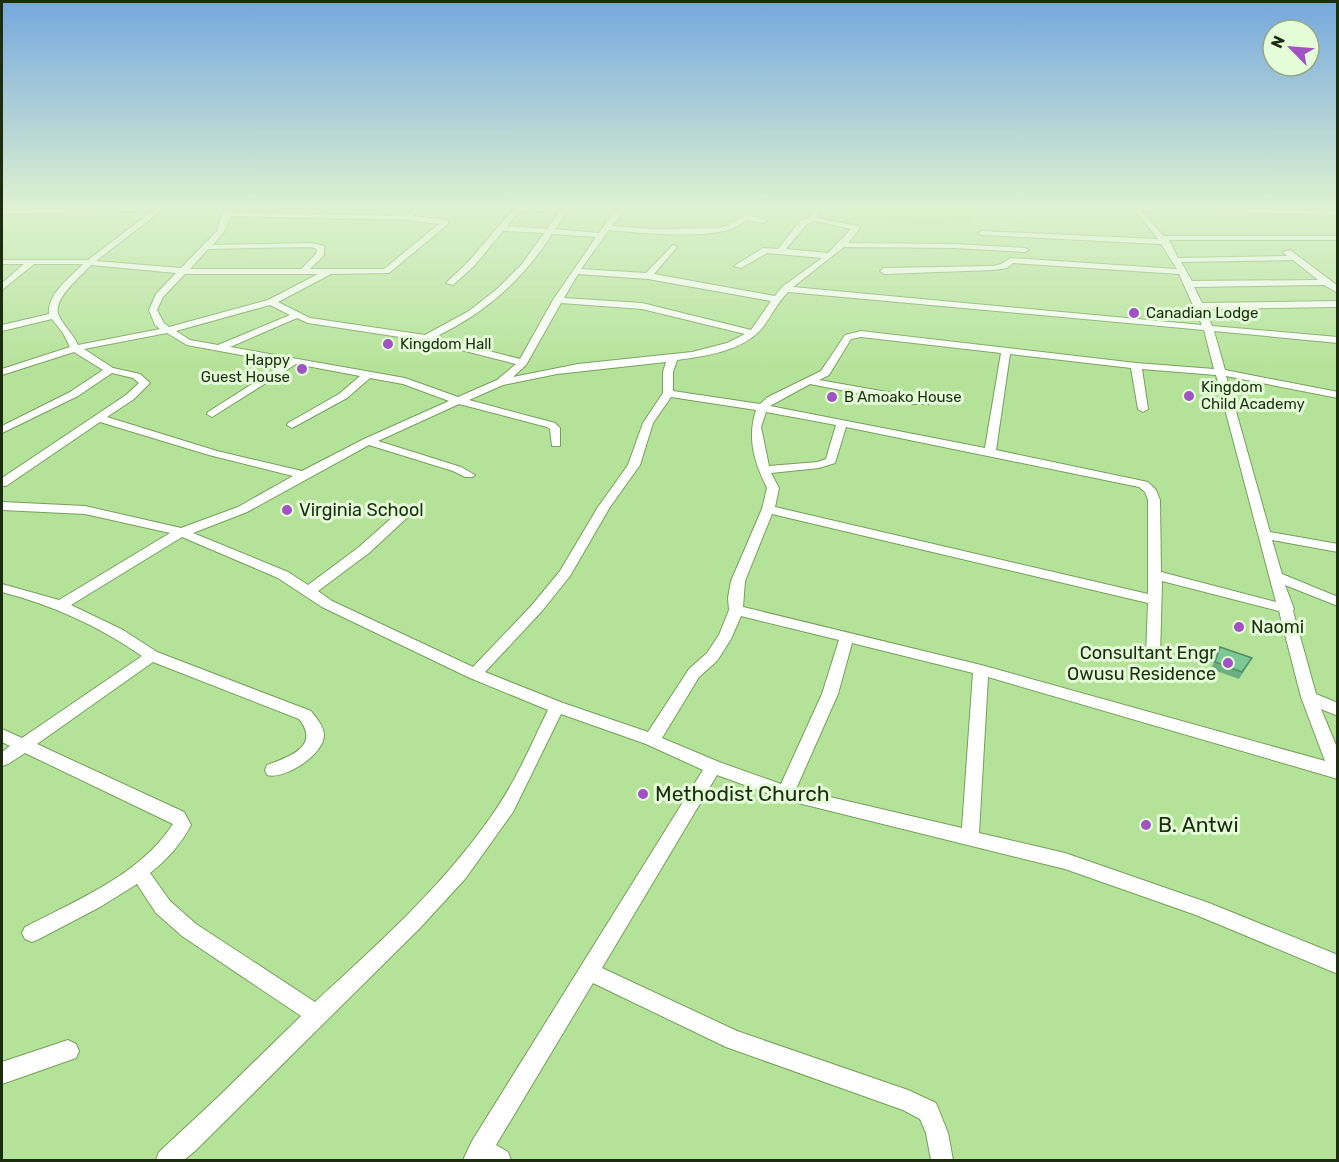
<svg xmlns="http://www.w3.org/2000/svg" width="1339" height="1162" viewBox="0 0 1339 1162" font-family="Rubik,sans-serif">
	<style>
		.built { fill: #a8da8a }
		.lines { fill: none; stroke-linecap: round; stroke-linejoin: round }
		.minor-casing { stroke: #75a05a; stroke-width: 2 }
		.minor { fill: #fff; fill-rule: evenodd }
		.wall { fill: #6aae81 }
		.building { fill: #7bca96; stroke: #568d69; stroke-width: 1.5 }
		.poi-dot { fill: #a152c4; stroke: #e4fcd7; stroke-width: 2 }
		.labels { text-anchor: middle; stroke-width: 6; stroke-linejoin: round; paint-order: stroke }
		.far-poi-label { font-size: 15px; fill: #1b2c0f; stroke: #e4fcd7; text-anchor: start }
		.poi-label { font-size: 18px; fill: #1b2c0f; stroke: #e4fcd7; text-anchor: start }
		.near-poi-label { font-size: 21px; fill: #1b2c0f; stroke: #e4fcd7; text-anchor: start }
	</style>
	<rect width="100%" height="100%" fill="#b5e299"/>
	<!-- built -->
	<path class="built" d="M863,207H971L972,222L943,218L937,225L857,216Z"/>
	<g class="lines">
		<defs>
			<path id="minor" d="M166,207L96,261L181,268L217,231L222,214L227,207H235L233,212L406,216L412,207H420L413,216L448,220V224L389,273L331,274L278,302L310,318L425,335L469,311L497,289L522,264L544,233L503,231L475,265L453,285L446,283L469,261L515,207H626L612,226L652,229L718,228L728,225L746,215L766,219L767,221L763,223L747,220C742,223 737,227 731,229C702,239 640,233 609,230L581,269L646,273L673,245L677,247L654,274L775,296L782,287L822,258L767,253L741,268L734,266L763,248L778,249L801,220L811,218L810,207H818L817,215L821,219L859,226L860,228L848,243L954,244L1025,248L1029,250L1025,252L954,248L844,247L793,287L1202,325L1179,274L1013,263L1007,268L993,270L884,274L880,271L884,268L993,266L1001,264L1011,258L1177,269L1161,244L982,235L978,233L982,231L1158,239L1134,209L1127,207L1336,211V215H1333L1142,210L1163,236H1338V240H1169L1178,258L1287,256L1283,252L1290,250L1338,286V293L1324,285L1194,287L1202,303L1338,301V307L1205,309L1212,326L1338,337V343L1214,331L1225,370L1338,392V398L1226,376L1270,532L1338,544V552L1272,540L1282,574L1338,597V606L1285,585L1294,609L1293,611L1316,694L1338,703V716L1321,709L1338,750V779L988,677L979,833L1065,853L1209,903L1338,955V974L1196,915L1065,869L786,800L717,775L602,968L737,1031L908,1090L936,1103L948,1133L953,1160H931L926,1133L920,1119L903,1110L726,1047L593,983L496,1145L508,1152L511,1160H463L472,1141L703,770L646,744L561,714L513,812L465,879L420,928L195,1151L184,1160H156L159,1152L216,1099L301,1016L182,936L156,913L137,884L100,907L39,939L32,942L25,939L22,933L25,927C77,900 140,875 173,824L25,753L8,764L2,766V752L10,746L2,742V729L22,738L142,656C99,626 52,605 2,592V584L59,600L170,533L85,514L2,510V502L85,506L181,528L238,507L293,476L209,455L100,422L6,486H2V478L126,395L139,383L133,378L112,373L78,396L2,433V426L70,392L103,370L74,352L2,375V369L70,347L63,333L52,319L2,331V325L49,314C47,294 70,278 83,264H34L2,290V283L24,264H2V260H88L152,211L2,214V210ZM519,211L559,212L547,229L507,226ZM567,212H614L599,233L555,229ZM231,216L408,220L439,224L384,269H310L324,255V246L311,243L213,245L224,232ZM815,221L851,229L828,253L786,249L807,224ZM552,234L596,237L553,300L520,359L435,337C484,314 523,280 552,234ZM311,247L317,249L316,254L301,269H190L208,249ZM1293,260L1318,280L1192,281L1181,262ZM91,265L176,273L156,294L149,310L155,325L160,329L78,345C73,334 64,326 59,316C51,300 81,276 91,265ZM185,274H318L268,300L169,327L164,323L157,310L163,297ZM578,274L648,279L771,301L751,330L642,303L564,298ZM788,292L1204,330L1214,369L1136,363L861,331L845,335L821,371L768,397L760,404L673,391V372L677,360C706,356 744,351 763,327C772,315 778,302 788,292ZM561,303L642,309L745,334L727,343L692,352L578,364L513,377L526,365ZM270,305L290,315L218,345L190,340L176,331ZM297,318L308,323L426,341L516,364L497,380L458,397L405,378L230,347ZM167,333L187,345L285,363L208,412L207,414L212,417L296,364L360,376L339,394L288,423L287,425L292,428L347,398L370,378L403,384L449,401L364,439L302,471L217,451L107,417L134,399L150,383L140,374L113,368L84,349ZM861,337L1001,353L985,448L770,406L810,384L912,404H932V400L819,380L829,375L851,339ZM1010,354L1131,368L1138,409L1143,412L1148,409L1142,369L1216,375L1276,602L1161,572L1160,500L1156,490L1148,482L996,450ZM666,362L663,372V393L643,423L628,465L598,507L560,571L532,605L473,667L332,601L318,591L369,553L412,513L414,510L412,507H404L359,547L308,585L288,572L193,533L247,512L369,445L453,471L465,477H473L475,475L461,467L378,441L459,404L547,427L550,429L552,446H560V428L555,423L469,400L503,385L557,374ZM671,397L756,410C747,439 754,461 767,488L762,509L731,581L728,598L729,610L719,635L707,653L689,669L648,732L563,703L485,672L542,611L570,576L610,507L640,465L653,423ZM766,412L836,425L826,459L818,462L769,466L761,427ZM846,427L1139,487L1145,492L1148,500V594L775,507L779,488L771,473L819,468L835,463ZM772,514L1148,603L1146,657L1148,661H1158L1160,657L1162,581L1279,611L1301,697L1325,761L981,665L743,607L745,581ZM182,537L278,578L322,607L470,678L548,710C531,745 515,783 492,815C443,886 378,944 315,1002L196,924L170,901L150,873C167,860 181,844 191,825L184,812L37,744L153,662L299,719C321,746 289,757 267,765L265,770L267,775C284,780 324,755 324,735C324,726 316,718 311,711L157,652L123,630L71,605ZM741,616L839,640L822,694L781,784L719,762L662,738L699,677L717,661L731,639ZM852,643L973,673L962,828L796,789L838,694Z
				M68,1040L76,1044L79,1051L76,1058L2,1084V1062Z"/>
		</defs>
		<!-- minor casing -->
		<use href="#minor" class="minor-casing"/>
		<!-- minor -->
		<use href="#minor" class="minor"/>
	</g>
	<!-- wall -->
	<path class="wall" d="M1220,647L1252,658L1239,679L1211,669Z"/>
	<!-- building -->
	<path class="building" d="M1220,647L1252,658L1242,672L1215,662Z"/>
	<!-- sky -->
	<linearGradient id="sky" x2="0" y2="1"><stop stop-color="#74a7dd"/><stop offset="0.56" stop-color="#def2d1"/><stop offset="1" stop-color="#def2d1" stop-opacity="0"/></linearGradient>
	<rect width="1339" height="370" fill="url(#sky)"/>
	<!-- markers -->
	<g class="poi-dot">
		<circle cx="1134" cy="313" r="6"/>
		<circle cx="388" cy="344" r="6"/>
		<circle cx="302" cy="369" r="6"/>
		<circle cx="1189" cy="396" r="6"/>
		<circle cx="832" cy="397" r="6"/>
		<circle cx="287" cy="510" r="6"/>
		<circle cx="1239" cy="627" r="6"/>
		<circle cx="1228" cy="663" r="6"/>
		<circle cx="643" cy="794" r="6"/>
		<circle cx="1146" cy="825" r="6"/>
	</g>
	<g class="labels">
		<!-- far-poi labels -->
		<g class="far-poi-label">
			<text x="1146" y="318">Canadian Lodge</text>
			<text x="400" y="349">Kingdom Hall</text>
			<text x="290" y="365" text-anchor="end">Happy<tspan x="290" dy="17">Guest House</tspan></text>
			<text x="1201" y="392">Kingdom<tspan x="1201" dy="17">Child Academy</tspan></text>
			<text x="844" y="402">B Amoako House</text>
		</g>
		<!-- poi labels -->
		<g class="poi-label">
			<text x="299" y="516">Virginia School</text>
			<text x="1251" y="633">Naomi</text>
			<text x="1216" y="659" text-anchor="end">Consultant Engr<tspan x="1216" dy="21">Owusu Residence</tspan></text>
		</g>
		<!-- near-poi labels -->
		<g class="near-poi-label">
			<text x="655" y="801">Methodist Church</text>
			<text x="1158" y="832">B. Antwi</text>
		</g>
	</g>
	<!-- border -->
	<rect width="1339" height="1162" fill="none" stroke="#1b2c0f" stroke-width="6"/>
	<!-- north arrow -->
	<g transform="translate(1291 48) rotate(295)"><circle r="28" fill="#e4fcd7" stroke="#94a987" stroke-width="1.5"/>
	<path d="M0-4.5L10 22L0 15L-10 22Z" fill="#a152c4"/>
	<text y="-9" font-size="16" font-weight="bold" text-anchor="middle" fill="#1b2c0f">N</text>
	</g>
</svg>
